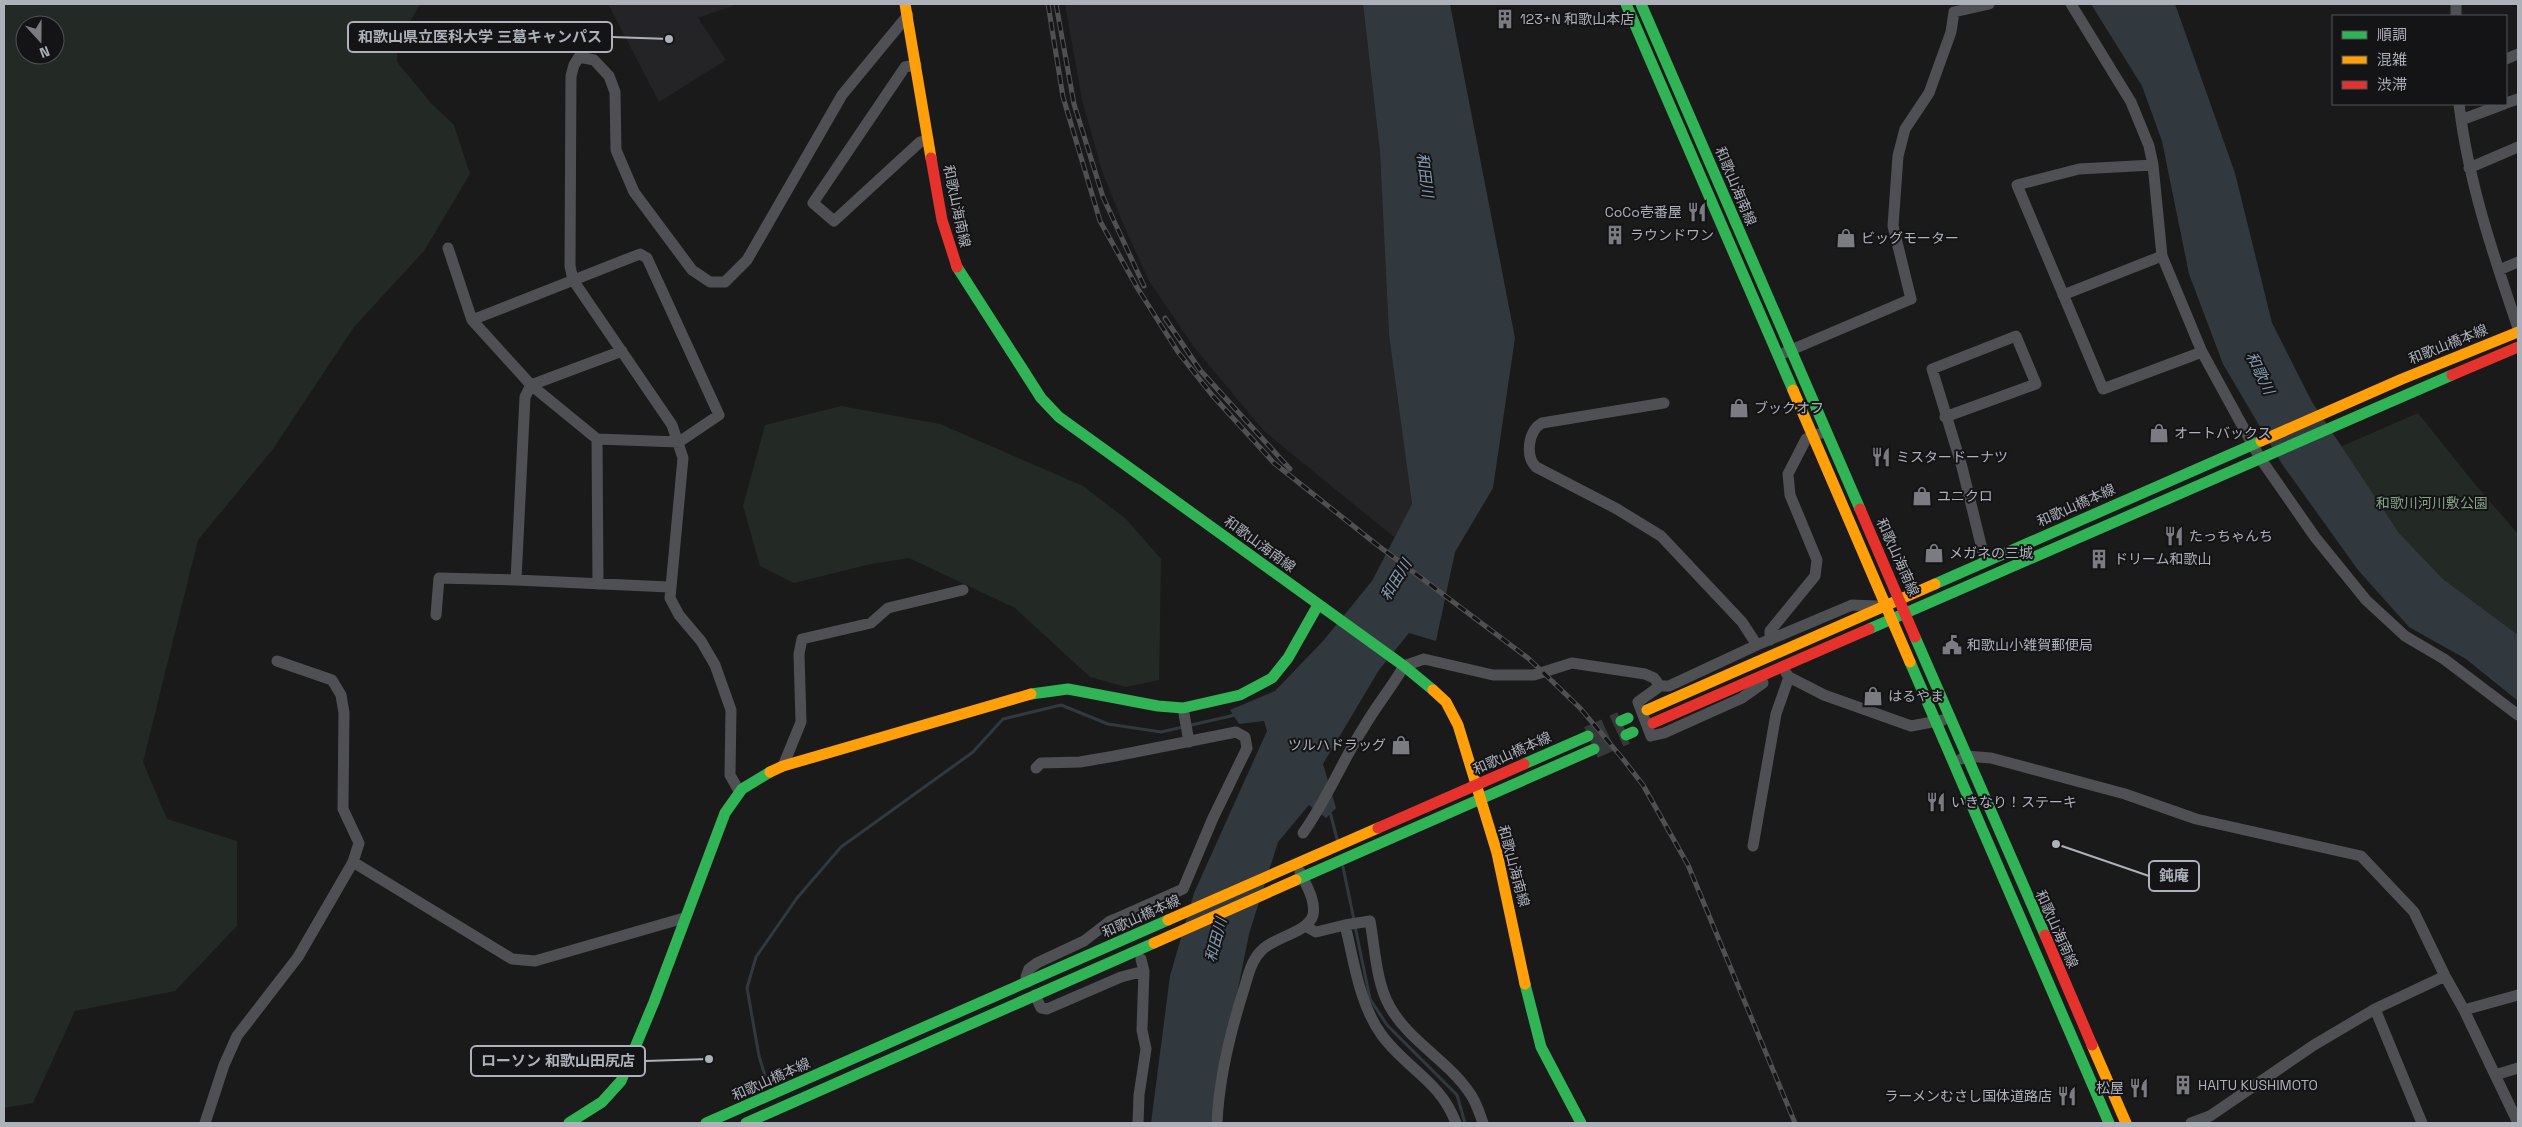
<svg xmlns="http://www.w3.org/2000/svg" width="2522" height="1127" viewBox="0 0 2522 1127" font-family="'Space Grotesk','Noto Sans JP',sans-serif">
	<style>
		.built { fill: #242426 }
		.green { fill: #232924; fill-rule: evenodd }
		.water { fill: #31393f }
		.lines { fill: none; stroke-linecap: round; stroke-linejoin: round }
		.stream { stroke: #31393f; stroke-width: 3 }
		.primary-tunnel { stroke: #37383a; stroke-width: 19; stroke-dasharray: 19 9; stroke-linecap: butt }
		.street { stroke: #4f5053; stroke-width: 11 }
		.fast { stroke: #30b455; stroke-width: 11 }
		.slow { stroke: #ff9f0a; stroke-width: 11 }
		.jam { stroke: #e5322d; stroke-width: 11 }
		.rail-casing { stroke: #505053; stroke-width: 5 }
		.rail { stroke: #141416; stroke-width: 3; stroke-dasharray: 9; stroke-linecap: butt }
		.labels { text-anchor: middle; stroke-width: 4; stroke-linejoin: round; paint-order: stroke }
		.poi-label { font-size: 14px; fill: #adb1ba; stroke: #141416; text-anchor: start }
		.street-label { font-size: 14px; fill: #adb1ba; stroke: #141416 }
		.park-label { font-size: 14px; fill: #86a388; stroke: #141416 }
		.water-label { font-size: 15px; font-style: italic; fill: #879db1; stroke: #141416 }
		.leader { fill: none; stroke: #adb1ba; stroke-width: 2 }
		.callout-dot { fill: #adb1ba; stroke: #141416; stroke-width: 2 }
		.callout { fill: #141416; stroke: #adb1ba; stroke-width: 2 }
		.callout-label { font-size: 15px; text-anchor: middle; font-weight: bold; fill: #adb1ba }
	</style>
	<rect width="100%" height="100%" fill="#1a1a1a"/>
	<!-- built -->
	<path class="built" d="M608,4H738L698,18L726,60L659,102Z
		M1065,4H1363L1380,152L1389,335L1412,504L1395,538L1264,431L1194,347L1149,281L1124,226L1102,171L1082,100Z"/>
	<!-- green -->
	<path class="green" d="M4,4H420L398,44L397,62L431,103L454,125L470,174L424,251L354,327L273,449L198,540L143,762L167,819L237,841V926L175,991L75,1011L33,1103L4,1108ZM25,25H55V55H25Z
		M841,406L940,424L1083,486L1126,519L1161,559L1159,680L1126,687L1090,677L1015,608L909,558L871,564L794,583L760,566L743,506L765,425Z
		M2418,413L2474,483L2518,534V635L2443,579L2399,533L2340,447Z"/>
	<!-- water -->
	<path class="water" d="M1363,4H1450L1515,338L1493,488L1455,552L1436,641L1409,633L1379,670L1323,764L1336,808L1326,818L1309,805L1278,842L1249,934L1211,1123H1151L1170,976L1194,893L1267,731L1264,721L1239,724L1230,710L1275,691L1323,641L1372,581L1412,504L1389,335L1380,152Z
		M2091,4H2175L2235,173L2272,323L2312,402L2399,533L2443,579L2518,635V701L2466,659L2409,627L2358,570L2282,464L2223,364L2189,274L2162,141L2142,86Z"/>
	<g class="lines">
		<!-- stream -->
		<path class="stream" d="M1330,812L1337,839
			M1343,867L1354,920
			M1355,926L1370,999L1387,1025L1457,1095L1465,1123
			M766,1079L759,1056L747,988L756,957L797,898L841,847L973,752L1003,719L1061,705L1108,724L1161,732L1235,715"/>
		<!-- primary-tunnel -->
		<path class="primary-tunnel" d="M1588,736L1621,721
			M1594,749L1626,735"/>
		<!-- street -->
		<path class="street" d="M2071,4L2131,102L2149,146L2153,165L2162,256L2202,352L2260,458L2315,537L2366,600L2405,636L2444,659L2518,715
			M2456,4V16
			M2506,59L2518,54
			M916,65L905,67L813,203L834,221L920,142L928,140
			M2506,103L2518,99
			M2459,104C2468,181 2493,254 2518,328
			M2461,120L2504,104
			M2153,165L2079,169L2017,185L2103,389L2202,352
			M2469,168L2518,147
			M448,248L472,320L531,385L597,439L598,584
			M2499,270L2518,262
			M2063,295L2162,256
			M472,320L640,254L647,258L719,415L679,442L597,439
			M622,351L531,385L525,397L516,580L669,587
			M1784,353L1911,299L1893,226L1898,156L1905,129L1929,93L1951,32L1954,12L1989,4
			M1664,403L1542,423C1528,431 1525,456 1536,467L1617,509L1661,536L1742,622L1757,645
			M1945,417L2036,384L2016,336L1932,369L1962,467L1985,561
			M436,615L439,578L516,580
			M1770,640V631L1815,576L1817,560L1790,495L1788,474L1806,439L1819,434
			M1789,677L1824,695L1911,726L1943,720
			M1763,683L1742,698L1664,733L1651,736L1638,702L1660,686H1669L1757,645L1852,605L1876,606
			M1183,708L1189,742
			M1961,759L1966,756L1991,758L2125,794L2196,819L2361,856L2414,912L2445,976L2464,1010L2518,1123
			M783,766L801,722L799,654L802,639L871,623L888,608L963,590
			M1036,768L1041,763L1080,762L1115,756L1236,732L1245,737L1247,748L1213,818L1183,889L1120,917L1124,925
			M739,791L730,775L731,710L715,665L701,641L679,615L670,598L683,458L672,425L573,280L570,266L571,76L574,65L579,57L594,60L609,76L615,92L616,150L634,192L692,270L710,282H725L747,260L842,95L908,15
			M1303,833C1327,800 1342,761 1364,727C1376,706 1392,687 1404,666L1424,659L1493,675H1534L1572,663L1645,674L1654,678L1660,686
			M1753,846L1776,714L1789,677L1786,673
			M353,862L512,959L535,961L684,918
			M1345,925L1370,921C1375,948 1376,983 1390,1007C1409,1041 1447,1060 1469,1092C1476,1101 1479,1112 1483,1123
			M1305,926L1316,932L1345,925C1354,961 1359,1003 1381,1034C1405,1068 1440,1080 1456,1123
			M1028,982L1026,977L1029,969L1037,963L1084,941L1110,921L1120,917
			M1035,995L1041,1008L1047,1009L1121,977L1144,971
			M2375,1009L2422,1123
			M2464,1010L2518,995
			M2495,1075L2518,1068
			M205,1123L224,1065L237,1036L298,957L353,862L359,843L343,809L344,713L341,695L332,680L277,661
			M1138,1123L1139,1095L1146,1049L1142,1030L1144,971L1141,959
			M1217,1123C1219,1077 1230,1033 1244,989C1248,976 1251,961 1261,951C1273,937 1308,933 1313,915C1316,900 1306,885 1300,872
			M2191,1123L2210,1116L2314,1045L2375,1009L2445,976"/>
		<!-- fast -->
		<path class="fast" d="M1626,4L1793,390
			M1641,4L1860,509
			M957,267L1041,398L1059,417L1404,666L1433,690
			M1935,584L2261,441
			M1869,629L2452,375
			M1915,637L2045,935
			M1910,662L2109,1123
			M1031,694L1068,689L1158,706L1183,708L1240,695L1272,678L1288,658L1318,605
			M1621,721L1628,718
			M1626,735L1633,732
			M1524,764L1588,736
			M1296,880L1594,749
			M1525,984L1541,1047L1581,1123
			M569,1123L602,1102L621,1081L654,1002L725,813L742,789L770,772
			M706,1123L1168,920
			M746,1123L1154,943"/>
		<!-- slow -->
		<path class="slow" d="M905,4L931,158
			M1793,390L1910,662
			M2261,441L2402,379L2518,332
			M1433,690L1446,702L1458,725L1497,853L1525,984
			M1647,710L1935,584
			M770,772L783,766L1031,694
			M1168,920L1378,828
			M1154,943L1296,880
			M2092,1045L2126,1123"/>
		<!-- jam -->
		<path class="jam" d="M931,158L942,220L957,267
			M2452,375L2518,347
			M1860,509L1915,637
			M1653,723L1869,629
			M1378,828L1524,764
			M2045,935L2092,1045"/>
		<defs>
			<path id="rail" d="M1048,4L1063,97L1100,221L1138,289L1178,352L1212,395L1274,463L1376,544L1528,658L1580,708L1623,759L1643,785L1688,865L1795,1123
				M1056,4L1074,104L1103,197L1144,286
				M1165,318L1200,370L1290,469"/>
		</defs>
		<!-- rail casing -->
		<use href="#rail" class="rail-casing"/>
		<!-- rail -->
		<use href="#rail" class="rail"/>
	</g>
	<!-- icons -->
	<defs>
		<symbol id="building-bare" viewBox="-9 -9 18 18"><path d="M-4-6H4V6H1V3H-1V6H-4ZM-2.5-4.3h1.7v1.8h-1.7ZM.8-4.3h1.7v1.8H.8ZM-2.5-1h1.7V.8h-1.7ZM.8-1h1.7V.8H.8Z" fill="#7a7c82" stroke="#141416" stroke-width="2.5" paint-order="stroke"/></symbol>
		<symbol id="restaurant-bare" viewBox="-9 -9 18 18"><path d="M-5-6h1v4h1v-4h1v4h1v-4h1v5L-1.5 .5V6h-2V.5L-5-1ZM5-6V6H3V1.5H1.5Q1.5-4 5-6Z" fill="#7a7c82" stroke="#141416" stroke-width="2.5" paint-order="stroke"/></symbol>
		<symbol id="shop-bare" viewBox="-9 -9 18 18"><path d="M-5-2.5h2.3a2.7 3.5 0 0 1 5.4 0H5L5.5 6h-11ZM-1.5-2.5h3a1.5 2.3 0 0 0-3 0Z" fill="#7a7c82" stroke="#141416" stroke-width="2.5" paint-order="stroke"/></symbol>
		<symbol id="civic-bare" viewBox="-9 -9 18 18"><path d="M-.6-6.5H3V-4.5H.6V-3L4-1V1h2V6H-6V1h2V-1L-.6-3ZM-1.2 2.5V6h2.4V2.5Z" fill="#7a7c82" stroke="#141416" stroke-width="2.5" paint-order="stroke"/></symbol>
	</defs>
	<g fill-rule="evenodd">
		<use href="#building-bare" x="1491" y="5" width="28" height="28"/>
		<use href="#restaurant-bare" x="1683" y="198" width="28" height="28"/>
		<use href="#building-bare" x="1601" y="221" width="28" height="28"/>
		<use href="#shop-bare" x="1832" y="224" width="28" height="28"/>
		<use href="#shop-bare" x="1725" y="394" width="28" height="28"/>
		<use href="#shop-bare" x="2145" y="419" width="28" height="28"/>
		<use href="#restaurant-bare" x="1867" y="443" width="28" height="28"/>
		<use href="#shop-bare" x="1908" y="482" width="28" height="28"/>
		<use href="#restaurant-bare" x="2160" y="522" width="28" height="28"/>
		<use href="#shop-bare" x="1920" y="539" width="28" height="28"/>
		<use href="#building-bare" x="2085" y="545" width="28" height="28"/>
		<use href="#civic-bare" x="1938" y="631" width="28" height="28"/>
		<use href="#shop-bare" x="1859" y="682" width="28" height="28"/>
		<use href="#shop-bare" x="1387" y="731" width="28" height="28"/>
		<use href="#restaurant-bare" x="1922" y="788" width="28" height="28"/>
		<use href="#building-bare" x="2169" y="1071" width="28" height="28"/>
		<use href="#restaurant-bare" x="2125" y="1074" width="28" height="28"/>
		<use href="#restaurant-bare" x="2053" y="1082" width="28" height="28"/>
	</g>
	<g class="labels">
		<!-- poi labels -->
		<g class="poi-label">
			<text x="1520" y="24">123+N 和歌山本店</text>
			<text x="1682" y="217" text-anchor="end">CoCo壱番屋</text>
			<text x="1630" y="240">ラウンドワン</text>
			<text x="1861" y="243">ビッグモーター</text>
			<text x="1754" y="413">ブックオフ</text>
			<text x="2174" y="438">オートバックス</text>
			<text x="1896" y="462">ミスタードーナツ</text>
			<text x="1937" y="501">ユニクロ</text>
			<text x="2189" y="541">たっちゃんち</text>
			<text x="1949" y="558">メガネの三城</text>
			<text x="2114" y="564">ドリーム和歌山</text>
			<text x="1967" y="650">和歌山小雑賀郵便局</text>
			<text x="1888" y="701">はるやま</text>
			<text x="1386" y="750" text-anchor="end">ツルハドラッグ</text>
			<text x="1951" y="807">いきなり！ステーキ</text>
			<text x="2198" y="1090">HAITU KUSHIMOTO</text>
			<text x="2124" y="1093" text-anchor="end">松屋</text>
			<text x="2052" y="1101" text-anchor="end">ラーメンむさし国体道路店</text>
		</g>
		<!-- street labels -->
		<g class="street-label">
			<text transform="translate(1736 186) rotate(67)" y="5">和歌山海南線</text>
			<text transform="translate(957 206) rotate(78)" y="5">和歌山海南線</text>
			<text transform="translate(2448 344) rotate(-22)" y="5">和歌山橋本線</text>
			<text transform="translate(2076 505) rotate(-24)" y="5">和歌山橋本線</text>
			<text transform="translate(1260 544) rotate(36)" y="5">和歌山海南線</text>
			<text transform="translate(1898 557) rotate(66)" y="5">和歌山海南線</text>
			<text transform="translate(1512 753) rotate(-24)" y="5">和歌山橋本線</text>
			<text transform="translate(1514 866) rotate(75)" y="5">和歌山海南線</text>
			<text transform="translate(1141 916) rotate(-24)" y="5">和歌山橋本線</text>
			<text transform="translate(2057 929) rotate(66)" y="5">和歌山海南線</text>
			<text transform="translate(771 1079) rotate(-24)" y="5">和歌山橋本線</text>
		</g>
		<!-- park labels -->
		<g class="park-label">
			<text x="2432" y="508">和歌川河川敷公園</text>
		</g>
		<!-- water labels -->
		<g class="water-label">
			<text transform="translate(1425 175) rotate(83)" y="5">和田川</text>
			<text transform="translate(2260 373) rotate(64)" y="5">和歌川</text>
			<text transform="translate(1396 580) rotate(-59)" y="5">和田川</text>
			<text transform="translate(1216 940) rotate(-75)" y="5">和田川</text>
		</g>
	</g>
	<!-- callouts -->
	<path class="leader" d="M669 39L612 37M2056 844L2149 876M709 1059L645 1061"/>
	<g class="callout-dot">
		<circle cx="669" cy="39" r="5"/>
		<circle cx="2056" cy="844" r="5"/>
		<circle cx="709" cy="1059" r="5"/>
	</g>
	<g class="callout">
		<rect x="348" y="22" width="264" height="30" rx="5"/>
		<rect x="2149" y="861" width="50" height="30" rx="5"/>
		<rect x="471" y="1046" width="174" height="30" rx="5"/>
	</g>
	<g class="callout-label">
		<text x="480" y="42">和歌山県立医科大学 三葛キャンパス</text>
		<text x="2174" y="881">鈍庵</text>
		<text x="558" y="1066">ローソン 和歌山田尻店</text>
	</g>
	<!-- border -->
	<rect width="2522" height="1127" fill="none" stroke="#adb1ba" stroke-width="10"/>
	<!-- legend -->
	<rect x="2332" y="15" width="175" height="90" fill="#141416" stroke="#515358"/>
	<rect x="2342" y="31" width="25" height="8" fill="#30b455" stroke="#515358"/>
	<text x="2377" y="40" font-size="15" fill="#adb1ba">順調</text>
	<rect x="2342" y="56" width="25" height="8" fill="#ff9f0a" stroke="#515358"/>
	<text x="2377" y="65" font-size="15" fill="#adb1ba">混雑</text>
	<rect x="2342" y="81" width="25" height="8" fill="#e5322d" stroke="#515358"/>
	<text x="2377" y="90" font-size="15" fill="#adb1ba">渋滞</text>
	<!-- north arrow -->
	<g transform="translate(40 40) rotate(159)"><circle r="24" fill="#141416" stroke="#515358"/>
	<path d="M0-4L9 19L0 12L-9 19Z" fill="#7a7c82"/>
	<text y="-8" font-size="14" font-weight="bold" text-anchor="middle" fill="#adb1ba">N</text>
	</g>
</svg>
